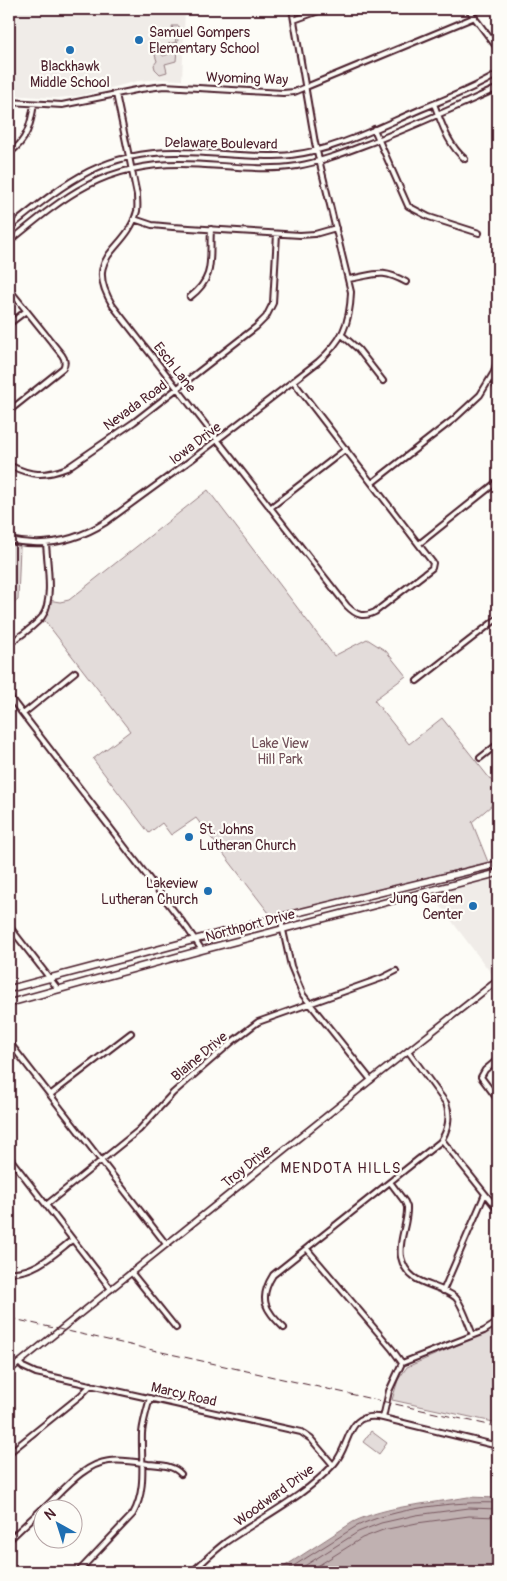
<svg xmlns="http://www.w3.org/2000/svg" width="507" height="1581" viewBox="0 0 507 1581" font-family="Pangolin,sans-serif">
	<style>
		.built { fill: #f0ece8 }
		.green { fill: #e3dcda; stroke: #967e82 }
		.water { fill: #c0b1b1; stroke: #91777b }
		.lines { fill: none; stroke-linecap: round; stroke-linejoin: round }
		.shore { stroke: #795961; stroke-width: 1 }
		.minor-casing { stroke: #4a1f2b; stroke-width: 8 }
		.tertiary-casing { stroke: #4a1f2b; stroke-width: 8 }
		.primary-casing { stroke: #4a1f2b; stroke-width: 9 }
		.minor { stroke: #fdfcf7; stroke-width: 4 }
		.tertiary { stroke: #fdfcf7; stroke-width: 4.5 }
		.primary { stroke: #fdfcf7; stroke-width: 5.5 }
		.rail { stroke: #4a1f2b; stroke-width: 1; stroke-dasharray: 8 4; stroke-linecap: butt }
		.poi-dot { fill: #1f6fb2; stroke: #fdfcf7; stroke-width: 2 }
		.labels { text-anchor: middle; stroke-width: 4.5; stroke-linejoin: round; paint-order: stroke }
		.poi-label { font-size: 14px; fill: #4a1f2b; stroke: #fdfcf7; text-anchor: start }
		.street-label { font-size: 14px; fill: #4a1f2b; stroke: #fdfcf7 }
		.park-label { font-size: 14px; fill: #704e57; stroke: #fdfcf7 }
		.neighbourhood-label { font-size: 15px; letter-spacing: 1px; fill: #4a1f2b; stroke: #fdfcf7 }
	</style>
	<rect width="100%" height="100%" fill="#fdfcf7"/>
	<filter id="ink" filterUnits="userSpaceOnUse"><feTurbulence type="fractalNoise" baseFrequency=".02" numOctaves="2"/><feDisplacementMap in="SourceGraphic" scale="10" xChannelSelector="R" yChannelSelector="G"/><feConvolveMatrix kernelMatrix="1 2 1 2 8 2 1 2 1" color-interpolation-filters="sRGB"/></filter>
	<g filter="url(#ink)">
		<!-- built -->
		<path class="built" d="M9,9H185L182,80L162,79L138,81L79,96L56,98L9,95Z
			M498,873V980L497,981L429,891Z"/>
		<!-- green -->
		<path class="green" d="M172,26H179L176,61L165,64L167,72L160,74L155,69L154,65L157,61L155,55L161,51L163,56L169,54L168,44L176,42Z
			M208,490L334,656L367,639L386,651L406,676L374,700L409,744L442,718L498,789V800L472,822L488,862L272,917L196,818L171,835L162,823L149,833L93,759L130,731L42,617L48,600L60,602L69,600Z
			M9,545L20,546L18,600L9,607Z
			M498,1325V1498L493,1497L492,1445L498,1423L392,1400L398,1380L407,1367L485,1333Z
			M371,1431L387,1443L379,1454L363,1442Z"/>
		<!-- water -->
		<path class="water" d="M468,1497L498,1498V1572H276L353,1522C389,1505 429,1504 468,1497Z"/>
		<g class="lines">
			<!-- shore -->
			<path class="shore" d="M284,1572L355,1527C394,1508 456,1501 498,1503
				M295,1572L358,1532L381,1523L416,1515L469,1508L498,1509
				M308,1572L362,1538L383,1530L417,1523L469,1516L498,1517"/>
			<defs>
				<path id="minor" d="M468,9L498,49
					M294,20L324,9
					M116,94L137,195C137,200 138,206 137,211C127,252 81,254 113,306L347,606C356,615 363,618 375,612L432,568L433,563L293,381
					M9,102L62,105L141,89L164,86L283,93L294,92L475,17
					M434,104C442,124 448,145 465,159
					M374,129L408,206L429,217L479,233
					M9,153C27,142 31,123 34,104
					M134,219L152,225L173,227L300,235L315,234L336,228
					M9,228C65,183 104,150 181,152C217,152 254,159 291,155C336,150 377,128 419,110C445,99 474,89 498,74
					M9,242C65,196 103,164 180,164C219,164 258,172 297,166C320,162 341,154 362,146C408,129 453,108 498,88
					M349,279C376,275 380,268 406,282
					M9,289L62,355C65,359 66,363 63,368L9,411
					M190,297C216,277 209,260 211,229
					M9,324L26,311
					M342,335L358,349L383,381
					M492,377L498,390
					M9,465C31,476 44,477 67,468L134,422L256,327L266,317L273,303L277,234
					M372,483L454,419L480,395L494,372L498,357
					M270,508L346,449
					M9,540C44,548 76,541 106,522L191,460L318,362C342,341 350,324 351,292L315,143L292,9
					M419,544L498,481
					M496,561L498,564
					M9,644C20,636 33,628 42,617C54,601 47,563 46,543
					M417,681L498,618
					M9,696L187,928L202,950
					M23,714L75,672
					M480,758L498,744
					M280,917L291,966L303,995L371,1080
					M9,926L58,989
					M9,1042L166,1244
					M498,1059L485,1070L481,1077L498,1100
					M50,1095L131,1033
					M442,1140L498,1210
					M9,1157L111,1289
					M390,1182L405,1202L407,1207C408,1224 398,1240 401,1257C408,1287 436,1282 455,1297C462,1303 469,1326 473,1335
					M46,1205L139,1130L173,1093L233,1041L258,1022L382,978L396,971
					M307,1249L392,1349L402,1363
					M9,1272C34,1274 54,1254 72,1240
					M131,1272L176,1328
					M443,1291L485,1194
					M284,1328C265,1310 258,1299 273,1275L440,1142C448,1131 451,1116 446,1103L408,1051
					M19,1363L23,1367L36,1373L301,1432L311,1439L333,1465
					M383,1418L389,1391L402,1363L484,1331L498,1322
					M9,1453L81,1395L91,1385
					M44,1508C62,1492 83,1464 109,1461C122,1459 136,1462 148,1464C160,1465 173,1465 181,1474
					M9,1540L42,1509
					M78,1572L133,1514C147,1489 141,1461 142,1433C143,1422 147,1409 150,1398
					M192,1572C203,1562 214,1551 226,1542C262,1517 304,1497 334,1464C352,1444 345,1410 383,1418L498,1446"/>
				<path id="tertiary" d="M9,1371L371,1080L498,980"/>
				<path id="primary" d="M9,989L280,917L498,864
					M9,1003L202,950L498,873"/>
			</defs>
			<!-- minor casing -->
			<use href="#minor" class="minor-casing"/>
			<!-- tertiary casing -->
			<use href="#tertiary" class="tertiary-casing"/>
			<!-- primary casing -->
			<use href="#primary" class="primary-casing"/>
			<!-- minor -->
			<use href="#minor" class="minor"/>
			<!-- tertiary -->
			<use href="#tertiary" class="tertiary"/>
			<!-- primary -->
			<use href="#primary" class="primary"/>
			<!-- rail -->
			<path class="rail" d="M9,1318L498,1427"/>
		</g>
	</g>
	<!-- markers -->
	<g class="poi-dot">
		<circle cx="139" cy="40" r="5"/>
		<circle cx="70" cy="50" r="5"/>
		<circle cx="189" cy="837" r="5"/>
		<circle cx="208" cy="891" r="5"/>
		<circle cx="473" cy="906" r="5"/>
	</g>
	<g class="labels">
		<!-- poi labels -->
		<g class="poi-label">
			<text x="149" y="37">Samuel Gompers<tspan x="149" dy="16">Elementary School</tspan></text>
			<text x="70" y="71" text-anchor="middle">Blackhawk<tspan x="70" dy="16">Middle School</tspan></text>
			<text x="199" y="834">St. Johns<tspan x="199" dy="16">Lutheran Church</tspan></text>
			<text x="198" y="888" text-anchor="end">Lakeview<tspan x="198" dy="16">Lutheran Church</tspan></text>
			<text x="463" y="903" text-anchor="end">Jung Garden<tspan x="463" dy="16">Center</tspan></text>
		</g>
		<!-- street labels -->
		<g class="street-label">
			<text transform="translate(247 78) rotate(2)" y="5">Wyoming Way</text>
			<text transform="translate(221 143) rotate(1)" y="5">Delaware Boulevard</text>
			<text transform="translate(175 367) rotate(52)" y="5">Esch Lane</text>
			<text transform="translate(135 405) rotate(-36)" y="5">Nevada Road</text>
			<text transform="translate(195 443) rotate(-37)" y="5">Iowa Drive</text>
			<text transform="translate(250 925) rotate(-15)" y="5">Northport Drive</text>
			<text transform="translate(199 1056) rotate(-40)" y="5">Blaine Drive</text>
			<text transform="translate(246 1166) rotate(-39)" y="5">Troy Drive</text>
			<text transform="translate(184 1394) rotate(13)" y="5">Marcy Road</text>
			<text transform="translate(274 1495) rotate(-36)" y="5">Woodward Drive</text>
		</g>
		<!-- park labels -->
		<g class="park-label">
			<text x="280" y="748">Lake View<tspan x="280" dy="16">Hill Park</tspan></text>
		</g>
		<!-- neighbourhood labels -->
		<g class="neighbourhood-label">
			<text x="341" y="1173">MENDOTA HILLS</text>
		</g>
	</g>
	<!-- margin -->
	<rect width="507" height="1581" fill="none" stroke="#fdfcf7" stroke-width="30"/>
	<rect x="15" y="15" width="477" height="1551" fill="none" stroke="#4a1f2b" stroke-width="2" filter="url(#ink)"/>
	<!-- north arrow -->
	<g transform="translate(58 1524) rotate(321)"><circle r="24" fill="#fdfcf7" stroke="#b5a4a5"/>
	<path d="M0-4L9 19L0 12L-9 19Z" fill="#1f6fb2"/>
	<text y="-8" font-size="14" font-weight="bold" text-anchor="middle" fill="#4a1f2b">N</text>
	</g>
</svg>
